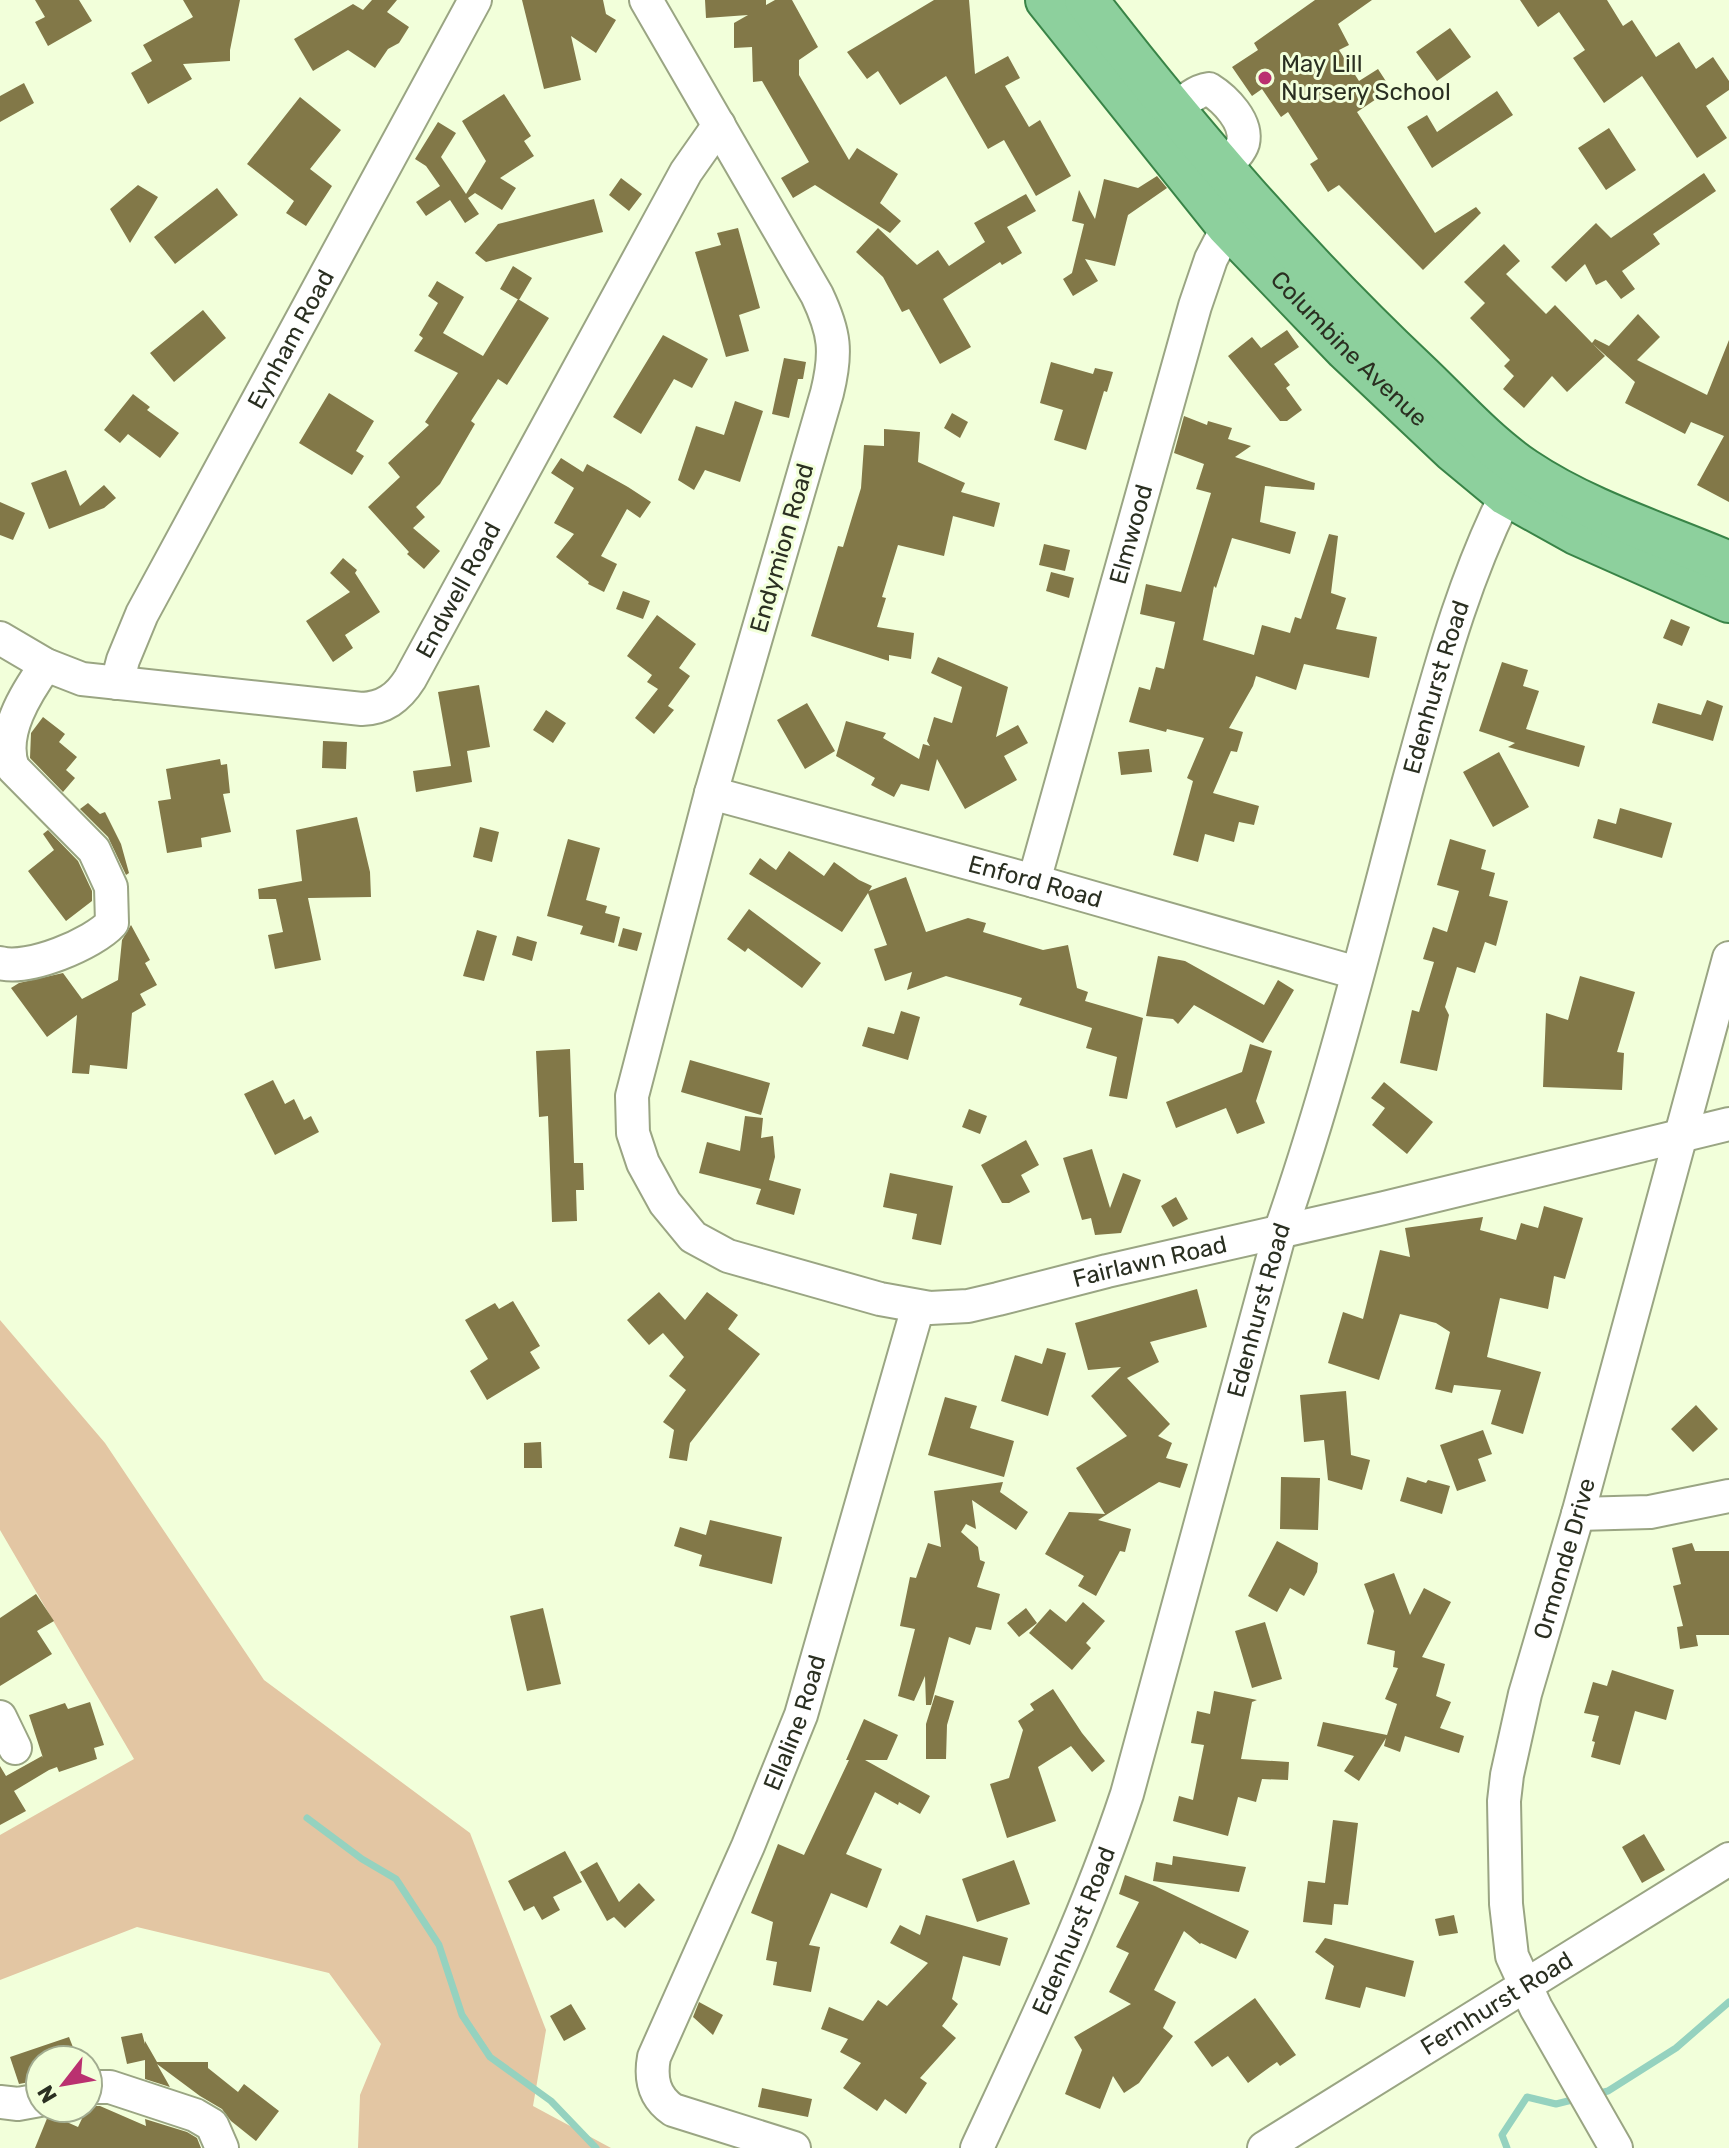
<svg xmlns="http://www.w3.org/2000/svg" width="1729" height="2148" viewBox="0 0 1729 2148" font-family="Rubik,sans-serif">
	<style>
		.green { fill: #e3c6a3 }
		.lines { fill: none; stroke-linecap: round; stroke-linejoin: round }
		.stream { stroke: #95d2bf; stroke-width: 7 }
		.building { fill: #827848 }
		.minor-casing { stroke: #9aa583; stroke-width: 36 }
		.major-casing { stroke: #398447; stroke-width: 46 }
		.minor { stroke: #fff; stroke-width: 32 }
		.major { stroke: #8dd09d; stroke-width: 42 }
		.poi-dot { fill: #ba3170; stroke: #f2ffda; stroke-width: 3 }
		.labels { text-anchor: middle; stroke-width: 6; stroke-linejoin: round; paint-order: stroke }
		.poi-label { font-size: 24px; fill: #2a2f21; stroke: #f2ffda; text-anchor: start }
		.street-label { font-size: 24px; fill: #2a2f21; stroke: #f2ffda }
	</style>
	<rect width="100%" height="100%" fill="#f2ffda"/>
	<!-- green -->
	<path class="green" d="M0,1320L105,1443L264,1680L470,1833L546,2030L533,2106L611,2148H358L360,2095L381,2044L329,1973L137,1927L0,1980V1835L134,1759L0,1530Z"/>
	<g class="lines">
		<!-- stream -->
		<path class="stream" d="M307,1818L362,1859L396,1879L439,1945L462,2015L490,2057L551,2101L596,2148
			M1596,2094L1608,2091L1676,2048L1729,2002
			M1507,2148L1502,2135L1527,2097L1556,2104L1576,2099"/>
	</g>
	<!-- building -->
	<path class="building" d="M35,0H79L92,21L48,46L35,22L45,17Z
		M183,0H240L230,50V61L183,64L192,79L148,104L131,73L152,61L143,45L193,17Z
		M372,0H397L387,12L409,27L399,43L388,49L375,68L348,50L313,71L294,39L353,4L363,10Z
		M522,0H603L606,14L616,20L596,53L571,36L581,80L544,89Z
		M705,0H766V5L775,0H792L818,47L799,60V75L849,160L857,148L898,174L880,203L901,221L890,233L815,185L793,198L781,178L809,162L762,81L753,82L752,47L734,48V23L748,15L706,18Z
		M934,0H969L975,74L1008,56L1020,78L1005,86L1029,127L1040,120L1071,176L1036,196L1004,140L988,149L946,76L900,105L878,71L867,79L847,52Z
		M1315,0H1372L1338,24L1349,45L1339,50L1359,81L1378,69L1391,89L1357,112L1435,233L1476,207L1481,213L1423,270L1339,185L1328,192L1310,164L1318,159L1288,112L1281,117L1262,89L1252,96L1232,67L1258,50L1254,43Z
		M1520,0H1607L1623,26L1632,20L1656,57L1679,42L1696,69L1713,57L1729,81V90L1706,106L1727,138L1697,158L1642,76L1604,103L1573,58L1585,50L1559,12L1538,27Z
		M1450,28L1471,57L1437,81L1416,52Z
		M24,83L34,103L0,122V96Z
		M1497,91L1513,115L1432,168L1407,127L1427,115L1437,132Z
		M504,94L531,136L524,141L534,156L500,178L516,188L502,210L475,193L468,198L479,214L465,223L450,200L426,216L416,202L440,186L426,166L415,159L438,122L456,133L441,157L466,194L486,161L462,121Z
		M300,97L341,130L310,169L332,186L306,226L286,213L294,201L247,164Z
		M1609,128L1636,170L1606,190L1578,148Z
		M1704,173L1716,191L1653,234L1660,244L1622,271L1635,289L1621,299L1606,280L1596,285L1585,264L1566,282L1551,267L1596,223L1611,238Z
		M1157,176L1167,188L1128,215L1115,266L1085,259L1098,281L1073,296L1063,279L1072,273L1084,224L1072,221L1079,190L1095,219L1104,179L1138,188Z
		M621,178L642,194L629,211L609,195Z
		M138,185L158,197L130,243L110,209Z
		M217,188L238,215L175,264L154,237Z
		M1026,194L1036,211L1007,227L1022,253L1002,265L1000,262L943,299L971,347L940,364L909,309L902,312L883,277L856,252L878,228L917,265L938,250L949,266L985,242L974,223Z
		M594,199L603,232L486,262L475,253L498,224Z
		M738,228L760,308L739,315L749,351L726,357L695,252L721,245L717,233Z
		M1504,244L1520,261L1506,274L1546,314L1555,305L1592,343L1595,339L1609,346L1638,314L1660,337L1637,360L1707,395L1729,340V502L1697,485L1724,436L1691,422L1685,434L1625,403L1635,382L1593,344L1605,356L1567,392L1552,376L1524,408L1503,389L1514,376L1504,366L1510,360L1470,318L1485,303L1464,282Z
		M513,266L532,278L519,300L500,289Z
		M437,281L464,297L443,333L483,356L518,299L549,318L507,385L498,379L471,421L475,424L440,484L416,507L425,517L413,528L440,551L424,569L407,554L409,552L368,507L400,477L388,463L429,425L425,422L458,373L414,351L423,338L419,335L438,303L428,296Z
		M203,310L226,338L174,382L150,353Z
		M1287,330L1299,347L1274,364L1290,385L1286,388L1302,410L1287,421H1280L1228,356L1252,337L1261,348Z
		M663,335L708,359L692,388L674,379L641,434L613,417Z
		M784,358L806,362L803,379H798L789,418L772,414Z
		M1051,362L1093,374L1095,368L1113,372L1107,392L1104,391L1086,450L1054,440L1063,410L1040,403Z
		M329,393L374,421L356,451L364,456L352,475L299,443Z
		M133,394L150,407L147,410L179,433L160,458L128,434L120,443L104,430Z
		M735,401L763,411L740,482L705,470L694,490L678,480L696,426L724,435Z
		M952,413L968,422L960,438L944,428Z
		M1184,416L1207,425L1208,421L1232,428L1228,439L1251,446L1235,457L1315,483L1314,490L1265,486L1260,522L1296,532L1290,554L1232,538L1216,588L1214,586L1203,640L1254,655L1262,625L1290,633L1295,617L1301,619L1329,534L1338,536L1331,593L1346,598L1336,629L1377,637L1369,678L1304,664L1296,690L1256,676L1253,686L1229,728L1243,732L1237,752L1231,751L1213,793L1259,806L1254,825L1239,822L1234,842L1205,834L1198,862L1173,855L1193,781L1187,778L1204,738L1167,729L1166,732L1129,722L1139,687L1150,690L1156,667L1164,669L1175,622L1140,614L1146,584L1181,592L1211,493L1196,489L1204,464L1174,453Z
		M884,429L920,432L918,462L965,483L961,492L1000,503L994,527L953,516L944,556L898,545L882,597L886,598L877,627L914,633L911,659L889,655V661L811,636L838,546L843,547L861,488L864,445L884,446Z
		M561,458L583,472L587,464L628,487L651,502L640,518L627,509L601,556L617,564L604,592L588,584L589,582L556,557L574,534L554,523L574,488L551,473Z
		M66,470L80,506L104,485L116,498L104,508L49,529L31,483Z
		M0,502L25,513L13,540L0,535Z
		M1044,544L1070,550L1065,571L1039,565Z
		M343,558L357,570L355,573L380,612L345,635L353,648L333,662L306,621L350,592L330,573Z
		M1051,572L1074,578L1069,598L1046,591Z
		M623,591L650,601L643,619L616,609Z
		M657,615L696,644L679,668L690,676L668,706L674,710L654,734L635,718L658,689L647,682L652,675L627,656Z
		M1671,619L1690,627L1682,646L1663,638Z
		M938,657L1008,687L996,737L1018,725L1028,743L1004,756L1017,780L965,809L937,759L929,791L901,784L894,797L871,785L875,778L836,756L846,721L886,733L883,738L919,759L923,744L930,746L927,741L934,717L952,723L962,687L931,673Z
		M1502,662L1528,670L1523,686L1539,691L1526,729L1585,746L1579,767L1508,747L1515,743L1479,731Z
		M479,685L490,747L467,751L472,782L416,792L413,771L451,766L438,692Z
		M1707,700L1723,706L1713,741L1652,723L1658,703L1701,715Z
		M807,703L835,751L805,769L777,720Z
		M546,710L566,723L553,743L533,730Z
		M43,717L65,734L59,742L77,757L66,770L75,778L63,792L30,758L31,733Z
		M323,741L347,742L346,769L322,768Z
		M1149,749L1152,772L1121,775L1118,752Z
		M1499,752L1529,807L1493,827L1463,772Z
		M220,759L221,765L227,764L230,793L223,794L231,832L201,838L202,847L167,853L158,801L171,799L166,769Z
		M88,803L100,814L105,812L121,844L129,873L126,875L108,837L80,809Z
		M1620,808L1672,823L1662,858L1593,838L1598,819L1616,824Z
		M357,817L370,872L371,897L308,898L321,960L275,969L268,935L283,932L276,899H259L258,889L302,881L296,830Z
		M480,827L499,832L492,862L473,857Z
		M48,830L78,861L92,891V901L66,921L28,871L54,850L43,834Z
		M568,839L600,848L586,900L607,906L605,913L620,917L614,943L580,934L583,926L547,916Z
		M1450,839L1486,850L1481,869L1495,873L1489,896L1508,901L1496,946L1485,942L1475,973L1457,967L1445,1007L1449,1015L1437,1071L1400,1063L1412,1010L1419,1012L1434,962L1423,959L1433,927L1447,932L1459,891L1437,885Z
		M789,851L824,876L834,862L859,880L872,886L869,891L906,877L926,932L968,918L986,923L983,932L1043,950L1068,945L1077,988L1088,992L1085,1001L1143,1018L1127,1099L1109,1096L1117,1057L1086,1048L1092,1028L1019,1005L1022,998L946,976L907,990L912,972L885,981L874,949L887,945L868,893L842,932L749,874L760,858L776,870Z
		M749,909L821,963L802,988L748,948L745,952L727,939Z
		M131,925L150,960L145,963L157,985L140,994L146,1005L132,1013L127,1069L90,1065L89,1074L72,1073L77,1015L47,1037L11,988L19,983L63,973L82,999L118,980L122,940Z
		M623,928L642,933L637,951L618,946Z
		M477,930L497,936L484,981L463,976Z
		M517,936L537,942L532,961L512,955Z
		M1158,956L1185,961L1264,1005L1278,980L1294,990L1263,1043L1194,1005L1178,1024L1173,1019L1146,1016Z
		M1580,976L1635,992L1617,1052L1624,1053L1622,1090L1543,1087L1546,1013L1568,1020Z
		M901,1011L920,1017L908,1060L862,1046L868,1027L894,1034Z
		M1250,1044L1272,1051L1256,1101L1265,1123L1237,1134L1226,1108L1176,1128L1166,1102L1242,1072Z
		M570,1049L574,1163H583L584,1190H576L577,1221L552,1222L548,1116L539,1117L536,1051Z
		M690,1060L770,1083L761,1115L681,1092Z
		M273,1080L285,1104L294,1099L304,1120L311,1116L319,1132L275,1155L244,1094Z
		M1384,1082L1433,1122L1407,1154L1372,1125L1385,1108L1371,1098Z
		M969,1109L987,1116L980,1134L962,1127Z
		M745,1116L763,1118L761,1138L773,1136L775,1157L769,1180L801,1189L794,1215L756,1204L761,1189L699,1173L707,1142L740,1151Z
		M1026,1140L1039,1165L1021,1175L1030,1192L1009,1203H1002L981,1165Z
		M1092,1149L1110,1208L1123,1173L1141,1180L1121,1233L1095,1235L1091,1218L1082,1220L1063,1158Z
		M890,1173L953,1186L941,1245L912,1239L917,1214L883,1207Z
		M1176,1197L1188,1219L1173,1227L1161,1206Z
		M1544,1206L1583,1218L1565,1279L1554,1276L1548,1309L1500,1298L1487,1357L1541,1372L1523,1434L1491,1424L1501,1390L1454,1385L1452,1393L1435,1389L1450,1332L1436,1323L1400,1314L1379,1380L1328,1363L1343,1312L1363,1319L1380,1250L1410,1257L1405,1228L1483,1217L1480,1230L1516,1240L1521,1223L1538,1228Z
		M1197,1289L1207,1327L1150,1342L1159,1362L1127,1378L1170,1424L1158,1436L1172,1443L1166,1458L1188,1464L1180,1488L1159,1482L1098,1520L1131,1529L1125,1552L1120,1551L1096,1596L1078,1586L1084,1576L1045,1554L1069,1512L1105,1514L1076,1468L1127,1436L1091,1396L1121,1367L1088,1370L1075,1323Z
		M659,1292L685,1320L707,1292L738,1315L728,1329L760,1354L690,1443L687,1461L669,1458L674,1430L663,1422L686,1390L669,1376L684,1357L663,1333L649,1345L627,1320Z
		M513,1301L540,1346L530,1352L540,1368L487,1400L470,1371L488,1359L465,1320L495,1303L499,1309Z
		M1047,1348L1066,1353L1048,1416L1001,1401L1015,1355L1042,1364Z
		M1346,1391L1351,1455L1370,1460L1362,1490L1328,1480L1324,1440L1304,1442L1300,1395Z
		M945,1397L977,1406L970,1428L1014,1441L1004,1477L928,1455Z
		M1696,1405L1718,1429L1693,1452L1671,1429Z
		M1483,1430L1492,1454L1478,1459L1486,1481L1457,1491L1440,1445Z
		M541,1442L542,1468H524V1443Z
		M1281,1477L1320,1478L1318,1530L1280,1529Z
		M1407,1477L1426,1483L1428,1480L1450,1486L1442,1514L1400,1501Z
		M1003,1482L1000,1492L1028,1512L1016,1530L972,1500L976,1529L966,1524L961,1532L978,1547L980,1560L985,1562L977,1587L1000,1594L991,1630L976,1627L970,1645L949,1637L931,1705H926L925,1676L914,1701L898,1696L915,1629L900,1626L910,1577L916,1578L928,1543L941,1547L934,1491Z
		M710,1520L782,1537L772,1584L699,1566L702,1555L674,1546L680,1527L706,1535Z
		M1277,1541L1318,1563L1317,1572L1304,1596L1290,1588L1277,1612L1248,1596Z
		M1692,1543L1695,1551H1729V1635H1696L1698,1646L1680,1649L1677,1627L1683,1626L1673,1586L1681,1584L1672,1548Z
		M1394,1573L1410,1615L1424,1588L1451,1602L1422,1657L1445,1664L1436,1696L1451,1702L1440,1728L1464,1736L1459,1753L1405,1736L1400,1752L1384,1746L1386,1738L1359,1781L1344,1771L1354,1756L1317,1746L1323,1722L1387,1735L1397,1704L1385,1699L1398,1668L1393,1667L1395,1651L1367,1644L1374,1611L1364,1584Z
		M36,1594L54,1621L37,1631L52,1654L0,1686V1618Z
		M1083,1602L1105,1621L1086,1643L1091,1648L1072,1670L1029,1633L1050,1609L1066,1622Z
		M543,1608L561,1684L527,1691L510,1616Z
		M1026,1608L1037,1623L1019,1637L1007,1623Z
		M1265,1622L1282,1679L1252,1688L1235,1631Z
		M1612,1670L1674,1690L1666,1720L1635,1711L1620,1765L1591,1757L1595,1742L1592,1741L1599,1716L1584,1713L1593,1682L1607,1686Z
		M1053,1689L1082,1733L1105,1761L1092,1772L1071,1746L1038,1767L1056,1821L1007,1838L990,1784L1009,1778L1023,1730L1018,1721L1034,1710L1030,1704Z
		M1214,1691L1257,1700L1252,1702L1241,1759L1289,1762L1288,1780L1262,1779L1256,1802L1238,1797L1228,1836L1173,1821L1179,1796L1193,1800L1204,1745L1191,1743L1197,1711L1210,1714Z
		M935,1695L954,1701L947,1725L946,1759H926V1724Z
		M90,1702L104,1745L94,1748L97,1759L59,1772L57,1767L49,1770L14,1791L26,1811L0,1825V1766L6,1776L42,1756L43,1758L29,1715L65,1703L68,1709Z
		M864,1719L898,1735L887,1760H865L930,1796L920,1814L899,1802L898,1805L875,1792L846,1854L882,1869L867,1908L831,1893L809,1945L820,1947L811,1992L773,1985L777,1962L766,1960L773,1922L751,1913L778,1844L804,1855L849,1760H846Z
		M1333,1820L1358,1823L1348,1905L1334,1904L1332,1925L1303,1922L1308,1881L1325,1883Z
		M1644,1834L1665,1870L1642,1883L1622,1847Z
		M565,1851L582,1882L553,1897L560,1910L542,1920L534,1906L524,1911L508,1881Z
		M1173,1856L1246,1867L1239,1892L1153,1881L1156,1862L1172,1865Z
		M1014,1860L1030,1904L977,1922L962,1879Z
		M597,1862L619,1902L639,1883L655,1900L625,1928L614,1917L607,1921L580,1872Z
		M1125,1875L1155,1886L1249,1931L1236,1959L1201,1943L1200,1944L1184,1931L1154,1990L1176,2002L1163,2028L1173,2036L1139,2083L1124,2093L1113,2076L1100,2109L1065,2094L1082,2050L1074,2037L1131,2004L1109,1992L1129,1953L1116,1947L1139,1902L1119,1894Z
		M926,1915L1008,1938L1000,1966L963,1956L952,1999L958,2004L942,2026L956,2038L920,2078L927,2083L906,2114L885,2099L877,2111L843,2088L861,2063L840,2052L848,2039L821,2029L829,2007L863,2021L878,2000L887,2006L928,1963L890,1943L900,1925L920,1935Z
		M1454,1915L1458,1933L1439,1936L1435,1919Z
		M1325,1938L1414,1961L1405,1997L1366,1987L1360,2008L1325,1999L1334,1966L1315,1952Z
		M1255,1998L1296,2055L1280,2066L1277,2062L1248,2083L1228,2056L1212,2067L1194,2042Z
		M699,2002L723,2015L713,2035L693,2017Z
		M571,2004L586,2029L564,2041L550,2016Z
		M142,2033L145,2044V2041L157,2062H208V2068L238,2092L244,2084L279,2111L256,2141L231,2121L222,2109L200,2096L157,2064L170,2087L145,2079V2060L127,2064L121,2037Z
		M69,2037L78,2060H40V2080L19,2084L10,2057Z
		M762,2088L812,2099L808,2117L758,2107Z
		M88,2106H100L146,2126L145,2119L187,2132L197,2138L201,2148H35L48,2116L51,2115L78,2127Z"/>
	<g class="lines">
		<defs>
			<g id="minor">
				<path id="s1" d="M646,0L817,295C835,333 837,352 827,393L711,793L632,1096L633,1133L643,1163L665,1203L693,1237L728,1256L880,1299L930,1308L968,1306L998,1299L1107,1271L1384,1208L1729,1124"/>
				<path d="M1174,111C1185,101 1195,91 1209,89C1225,99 1248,122 1243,143C1240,153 1229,162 1222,169"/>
				<path id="s2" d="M0,638L46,665L82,679L362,709C384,708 398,698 410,679L686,172L719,125"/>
				<path id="s3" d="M117,683L123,660L142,614L475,0"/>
				<path id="s4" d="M711,793L1034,881L1357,973"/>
				<path id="s5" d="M1034,881L1195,306L1211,259L1238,207"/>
				<path d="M0,963C28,971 93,944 112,923L111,887L94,850L13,768C0,734 26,693 46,665"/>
				<path d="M1578,1514L1650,1512L1729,1496"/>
				<path d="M0,1717L15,1748"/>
				<path d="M88,2087H110L195,2115L212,2125L222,2148"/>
				<path d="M0,2102L18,2104L40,2100"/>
				<path id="s6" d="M794,2148L673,2110C654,2097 650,2079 654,2057L748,1846L801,1715L918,1307"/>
				<path id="s7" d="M977,2148C1031,2032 1087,1915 1127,1794L1280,1232C1331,1086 1368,934 1408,784C1437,679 1464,572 1516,476"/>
				<path id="s8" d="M1264,2148L1729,1859"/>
				<path id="s9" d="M1616,2148L1536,2008L1512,1956L1506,1904L1504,1801L1507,1775L1525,1694L1578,1514L1729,958"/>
			</g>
			<g id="major">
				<path id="s10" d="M1047,0L1227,225L1346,349L1453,450L1506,494L1576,533L1729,601"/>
				<path d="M1086,0C1189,133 1294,256 1417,372C1451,404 1485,443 1525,470C1586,511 1661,534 1729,563"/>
			</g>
		</defs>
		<!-- minor casing -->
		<use href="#minor" class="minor-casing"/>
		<!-- major casing -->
		<use href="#major" class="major-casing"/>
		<!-- minor -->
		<use href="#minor" class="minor"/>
		<!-- major -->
		<use href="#major" class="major"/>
	</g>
	<!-- markers -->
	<circle class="poi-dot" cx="1265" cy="78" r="8"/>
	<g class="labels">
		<!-- poi labels -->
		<g class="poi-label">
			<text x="1281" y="72">May Lill<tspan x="1281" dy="28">Nursery School</tspan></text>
		</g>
		<!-- street labels -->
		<g class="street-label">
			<text dy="8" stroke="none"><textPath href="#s3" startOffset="386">Eynham Road</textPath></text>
			<text dy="8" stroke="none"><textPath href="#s10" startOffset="462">Columbine Avenue</textPath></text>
			<text dy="8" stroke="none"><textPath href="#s5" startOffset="360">Elmwood</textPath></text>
			<text transform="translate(782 548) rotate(-74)" y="8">Endymion Road</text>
			<text dy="8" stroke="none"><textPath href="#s2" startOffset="534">Endwell Road</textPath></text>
			<text dy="8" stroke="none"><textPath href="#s7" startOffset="1534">Edenhurst Road</textPath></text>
			<text dy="8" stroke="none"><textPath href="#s4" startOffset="336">Enford Road</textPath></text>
			<text dy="8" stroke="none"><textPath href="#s1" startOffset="1804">Fairlawn Road</textPath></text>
			<text dy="8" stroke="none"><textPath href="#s7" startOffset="886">Edenhurst Road</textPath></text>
			<text dy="8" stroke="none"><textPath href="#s9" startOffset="624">Ormonde Drive</textPath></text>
			<text dy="8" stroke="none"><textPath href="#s6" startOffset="550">Ellaline Road</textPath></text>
			<text dy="8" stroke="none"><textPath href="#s7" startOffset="238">Edenhurst Road</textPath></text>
			<text dy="8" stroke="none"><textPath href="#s8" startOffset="274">Fernhurst Road</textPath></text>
		</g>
	</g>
	<!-- north arrow -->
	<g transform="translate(64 2084) rotate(239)"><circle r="38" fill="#f2ffda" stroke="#a2ac90" stroke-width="2"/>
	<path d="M0-6L14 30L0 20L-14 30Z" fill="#ba3170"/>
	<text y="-12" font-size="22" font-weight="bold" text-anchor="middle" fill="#2a2f21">N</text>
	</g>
</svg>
